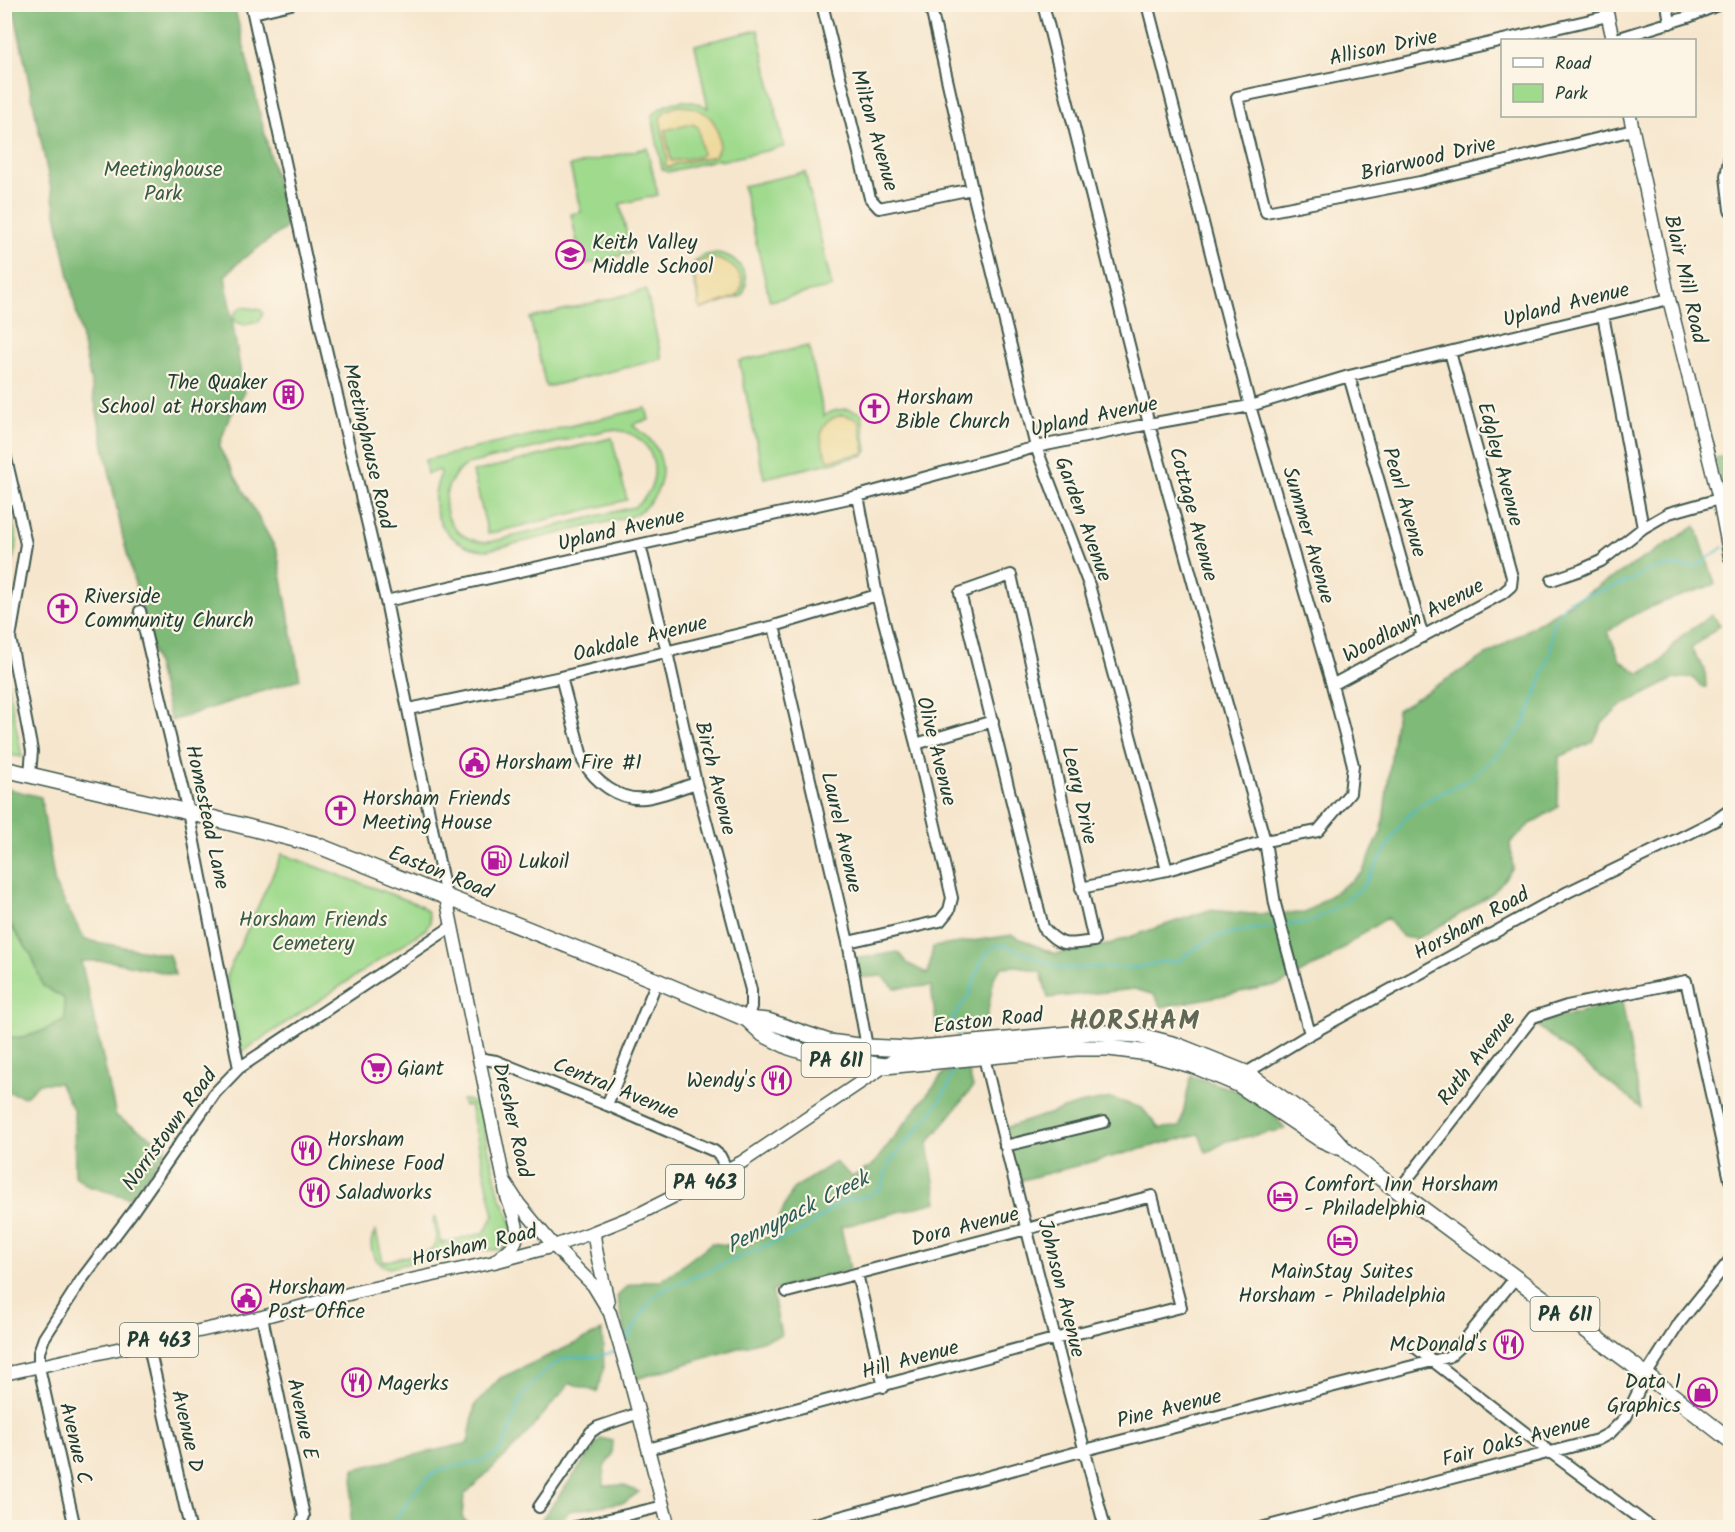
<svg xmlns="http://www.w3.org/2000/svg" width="1735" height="1532" viewBox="0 0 1735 1532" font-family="Kalam,sans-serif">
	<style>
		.green { fill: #9fda8d; stroke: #5f8c60; stroke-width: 1.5; fill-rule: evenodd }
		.forest { fill: #7fba78; stroke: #4f7c56; stroke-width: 1.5 }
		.sand { fill: #eeda9e; stroke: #868c69; stroke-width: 1.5; fill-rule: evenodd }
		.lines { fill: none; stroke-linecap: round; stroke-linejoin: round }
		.stream { stroke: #50bdca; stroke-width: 2 }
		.minor-casing { stroke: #3f564b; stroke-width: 14 }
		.major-casing { stroke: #3f564b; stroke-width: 15 }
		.highway-casing { stroke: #3f564b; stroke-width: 18 }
		.minor { stroke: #fff; stroke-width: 10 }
		.major { stroke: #fff; stroke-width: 12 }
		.highway { stroke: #fff; stroke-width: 15 }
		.labels { text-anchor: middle; stroke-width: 4.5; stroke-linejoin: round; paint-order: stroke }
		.shield { fill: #fcf5e5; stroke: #617469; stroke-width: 1.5 }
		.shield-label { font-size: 20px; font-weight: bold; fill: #1f3d34 }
		.street-label { font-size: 21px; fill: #1f3d34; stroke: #fcf5e5 }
		.park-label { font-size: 21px; fill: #395c46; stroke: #fcf5e5 }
		.poi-label { font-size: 21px; fill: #1f3d34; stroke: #fcf5e5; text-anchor: start }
		.water-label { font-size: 22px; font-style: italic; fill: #2b5d5a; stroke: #fcf5e5 }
		.district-label { font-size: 27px; font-weight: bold; letter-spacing: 1.5px; fill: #616856; stroke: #fcf5e5 }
	</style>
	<rect width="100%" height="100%" fill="#fcf5e5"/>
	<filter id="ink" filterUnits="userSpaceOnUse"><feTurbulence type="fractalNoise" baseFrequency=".0167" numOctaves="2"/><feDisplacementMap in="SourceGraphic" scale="12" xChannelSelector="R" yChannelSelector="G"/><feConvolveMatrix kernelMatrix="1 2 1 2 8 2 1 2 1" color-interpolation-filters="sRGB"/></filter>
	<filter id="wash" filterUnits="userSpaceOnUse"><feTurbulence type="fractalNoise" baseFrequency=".008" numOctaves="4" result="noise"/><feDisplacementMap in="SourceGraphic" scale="24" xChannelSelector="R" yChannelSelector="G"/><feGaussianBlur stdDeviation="1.35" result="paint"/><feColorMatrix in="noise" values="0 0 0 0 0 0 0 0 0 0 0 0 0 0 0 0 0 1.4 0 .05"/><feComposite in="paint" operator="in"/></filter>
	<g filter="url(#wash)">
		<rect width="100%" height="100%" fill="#f6e6cd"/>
		<!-- green -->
		<path class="green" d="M758,30L784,147L720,161L719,159L668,172L662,169L652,115C669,99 688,97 708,108L695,45Z
			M647,148L658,195L620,204L631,253L582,265L571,214L581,212L570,166Z
			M805,172L832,287L770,301L743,186Z
			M716,253C738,255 753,276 742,296L701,307L690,266L702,256Z
			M646,290L662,359L546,387L530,318Z
			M243,307L261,310L263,313L259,322H252L245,325L235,322L234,315L238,309Z
			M809,346L824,416C836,408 849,407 862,414L867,451L864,455L764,478L739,361Z
			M646,408L649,420L636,423L633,426C640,431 647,435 652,442C673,469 659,505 629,517L488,550C458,550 432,526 435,495C435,487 439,480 441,472L439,470L427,474L425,460ZM608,430C654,427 671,482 634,507L490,542C443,544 429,488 468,464Z
			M612,438L627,500L488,534L473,472Z
			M4,476L17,542L5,593H4Z
			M4,668H5L22,757L5,754Z
			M282,854L420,905L428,912L430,922L426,929L242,1052L226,976Z
			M4,917L32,956L43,986L64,998L65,1021C47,1029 24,1042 5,1036Z
			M462,1100C470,1099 475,1103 479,1109L500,1197C507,1209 518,1232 508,1245C502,1251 489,1250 481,1250C450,1252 420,1261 389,1268C373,1264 366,1244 376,1231L383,1262L429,1251C440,1244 435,1232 433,1220L435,1217L441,1243L484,1233L494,1216L470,1105L464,1106Z"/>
		<!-- forest -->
		<path class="forest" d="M13,5H234L287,227L240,261L225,276L244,393L228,420L219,447L277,551L300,679L171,721L123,538Z
			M1730,455V518L1715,458Z
			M1696,526L1715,584C1676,599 1641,605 1608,632L1620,660L1640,674L1661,662L1680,637L1712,615L1720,625L1691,649L1705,670L1706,687H1701L1692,677L1674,679L1621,706L1602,723L1593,742L1559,757L1558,807L1530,824L1510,843L1513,868L1494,892L1454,918L1416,939L1403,937L1387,918L1363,933L1325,962L1308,969L1282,984L1162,1007L1154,995L1135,989L1048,998L1041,972L1018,966L1002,967L994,977L985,1027L937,1030L931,986L895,988L882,976L857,978L854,959L898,952L907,963L928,974L933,947L1012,935L1055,954L1106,945L1209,910L1251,914L1305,913L1362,873L1382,830L1397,710Z
			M5,788L41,797L55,885L85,940L169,955L175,975L110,961H81L116,1116L154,1139L168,1138L163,1155L129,1198L88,1186L75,1176L74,1111L59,1083H39L25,1097L5,1091V1036C24,1042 48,1029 65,1020L64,998L43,986L32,956L5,917Z
			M1622,1001L1641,1108L1535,1024Z
			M967,1066L973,1087L928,1143L937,1202L841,1227L850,1269L772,1291L781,1335L636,1379L617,1297L627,1286L648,1281H661C678,1268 695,1257 711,1243L736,1246L771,1235L793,1189L835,1162L852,1177L872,1166L943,1074Z
			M1191,1076L1238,1091L1270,1110L1285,1129L1227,1141L1206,1153L1199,1134L1018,1181L1005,1128L1079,1104L1111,1098L1142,1108L1159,1128L1180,1127Z
			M602,1331L604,1368L597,1392L570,1383L519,1443L464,1495L462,1517L471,1527H350L354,1469L468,1443L475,1405L500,1378Z
			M601,1438L613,1441L612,1455L604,1467V1486L622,1485L639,1492L625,1502L569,1511L554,1527H536Z"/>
		<!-- sand -->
		<path class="sand" d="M678,106C697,106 714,114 718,133C720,142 720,148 715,156L675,164L669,168L665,165L667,159L660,118L665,111ZM692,124L698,127L702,154L698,157L671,161L665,130Z
			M712,258C730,261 753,277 736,297L702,309L698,306L699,299L692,268L697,262Z
			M841,415L848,416L859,420L865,453L829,460C818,442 816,422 841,415Z"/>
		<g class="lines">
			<!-- stream -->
			<path class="stream" d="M1285,925L1310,922L1339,905L1363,887L1399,827L1407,816L1426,801L1473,777L1509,743L1523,725L1532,705L1551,651L1552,626L1558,614L1569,600L1609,588L1632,580L1649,570L1667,566L1691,567L1699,565L1723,547
				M959,1038L953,1018L969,995L982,960L992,947L1004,945L1063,969L1093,967L1137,968L1166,961L1178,962C1211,931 1234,932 1276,926
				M624,1344L646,1307L653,1298L665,1289L803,1230L843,1201L868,1196L881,1188L889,1163L934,1109L946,1090L956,1064
				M389,1528C404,1510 420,1477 441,1470C457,1464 479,1465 494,1455C509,1444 512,1421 518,1406C524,1389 549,1364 566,1358C573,1355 581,1358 589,1357C598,1357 607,1354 616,1351"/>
		</g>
	</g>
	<g filter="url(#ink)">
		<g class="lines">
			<defs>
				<path id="minor" d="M251,4L321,328L386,601L446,897
					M822,4L870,198L879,208L972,189
					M930,4L972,189L1036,447L1089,585L1167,870
					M1043,4L1149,424L1265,841L1275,904L1310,1034
					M1667,4L1670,23
					M253,13L291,4
					M1608,16L1394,65L1237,97L1266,212L1420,182L1633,130
					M1613,40L1691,16L1720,4
					M1730,155L1726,176L1730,210
					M1603,315L1643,528
					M1349,376L1423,637
					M4,450L26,544L10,638L32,751L30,774
					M640,545L667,652L696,783L751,990V1007L747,1019
					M1011,575L1094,941C1069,944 1061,949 1043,927L960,593Z
					M1552,580L1581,570L1601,561L1643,528L1669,513L1719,499
					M386,601L858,496L1036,447L1149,424L1250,406L1349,376L1669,299
					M140,611L188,812L239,1068
					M774,626L848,942L867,1047
					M561,677L583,761C595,782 619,801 645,798C662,796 680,788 696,783
					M1332,685L1503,593L1511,586L1512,577L1450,352
					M409,709L561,677L774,626L877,595
					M916,744L993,721
					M1081,888L1167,870L1265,841L1318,831L1350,793L1353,765L1332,685L1250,406L1147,4
					M848,942L940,921L949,910L952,898L916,744L877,595L858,496
					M984,1057C1021,1215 1064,1371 1105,1528
					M478,1058L496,1061L607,1105L714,1151L720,1156L727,1170
					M1242,1078L1246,1073L1310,1034L1568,892L1682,837L1716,820L1730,810
					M607,1105L657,981
					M1005,1146L1104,1122
					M1398,1191L1533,1017L1567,1006L1686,981L1730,1180
					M857,1274L884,1387
					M262,1317L304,1516L299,1528
					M148,1343L190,1528
					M1411,1344L1550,1452L1652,1528
					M648,1449L1054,1339L1181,1307L1152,1196L787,1292
					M539,1507L591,1432L598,1427L639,1413
					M75,1528L39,1367V1352L44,1338L82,1279L131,1214L215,1093L239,1068L451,927
					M571,1528L664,1506
					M800,1528L1085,1450L1448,1357L1459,1347L1516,1277
					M1261,1528L1597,1440L1610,1433L1626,1417L1646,1375L1680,1322L1730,1260"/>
				<path id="major" d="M1605,4L1613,40
					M1630,116L1669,299L1719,499L1730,557
					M446,897L504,1181L519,1204L554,1246L593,1285L610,1313L628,1373L669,1528
					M594,1232C595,1256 604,1279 608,1303
					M496,1260C502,1255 510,1250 514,1244C524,1228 507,1205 505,1188
					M4,1374L262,1317L360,1291L494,1262L554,1246L591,1233L641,1213L742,1162L910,1049"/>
				<path id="highway" d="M4,769L188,812L314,844L657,981L747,1019L768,1021L829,1042L867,1047L910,1049L1092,1032L1137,1035L1176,1045L1246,1073L1327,1130L1346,1151L1382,1179L1632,1364L1730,1440
					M747,1019L763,1034L789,1047L821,1057L885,1066L1076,1048H1109L1149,1053L1195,1066L1238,1084L1320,1139L1338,1147"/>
			</defs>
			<!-- minor casing -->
			<use href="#minor" class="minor-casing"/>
			<!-- major casing -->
			<use href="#major" class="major-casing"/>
			<!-- highway casing -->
			<use href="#highway" class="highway-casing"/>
			<!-- minor -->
			<use href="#minor" class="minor"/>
			<!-- major -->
			<use href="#major" class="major"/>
			<!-- highway -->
			<use href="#highway" class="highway"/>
		</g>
	</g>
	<!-- icons -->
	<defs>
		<symbol id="school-ring" viewBox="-11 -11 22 22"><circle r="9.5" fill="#fcf5e5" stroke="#b5179e" stroke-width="1.5"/><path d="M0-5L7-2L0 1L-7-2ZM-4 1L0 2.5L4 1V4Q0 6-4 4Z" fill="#b5179e"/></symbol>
		<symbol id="building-ring" viewBox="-11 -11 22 22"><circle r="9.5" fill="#fcf5e5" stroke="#b5179e" stroke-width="1.5"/><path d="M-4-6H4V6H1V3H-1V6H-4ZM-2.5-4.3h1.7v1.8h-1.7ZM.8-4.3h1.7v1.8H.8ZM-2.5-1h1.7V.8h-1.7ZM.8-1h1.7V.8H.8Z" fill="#b5179e"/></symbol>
		<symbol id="church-ring" viewBox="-11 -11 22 22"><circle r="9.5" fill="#fcf5e5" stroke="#b5179e" stroke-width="1.5"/><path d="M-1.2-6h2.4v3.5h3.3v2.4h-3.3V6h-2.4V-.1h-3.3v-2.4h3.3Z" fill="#b5179e"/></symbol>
		<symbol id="civic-ring" viewBox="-11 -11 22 22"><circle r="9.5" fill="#fcf5e5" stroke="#b5179e" stroke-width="1.5"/><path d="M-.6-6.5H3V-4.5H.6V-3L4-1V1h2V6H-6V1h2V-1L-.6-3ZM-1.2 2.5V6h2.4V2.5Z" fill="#b5179e"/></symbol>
		<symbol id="fuel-ring" viewBox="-11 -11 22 22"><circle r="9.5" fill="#fcf5e5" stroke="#b5179e" stroke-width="1.5"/><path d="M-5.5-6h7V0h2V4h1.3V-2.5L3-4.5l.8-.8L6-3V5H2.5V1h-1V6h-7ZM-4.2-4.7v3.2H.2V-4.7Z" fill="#b5179e"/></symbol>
		<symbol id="supermarket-ring" viewBox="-11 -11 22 22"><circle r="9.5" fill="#fcf5e5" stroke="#b5179e" stroke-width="1.5"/><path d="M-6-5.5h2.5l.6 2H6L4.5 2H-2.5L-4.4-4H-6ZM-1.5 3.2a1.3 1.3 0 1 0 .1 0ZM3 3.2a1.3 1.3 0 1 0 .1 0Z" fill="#b5179e"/></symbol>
		<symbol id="restaurant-ring" viewBox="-11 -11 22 22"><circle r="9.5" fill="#fcf5e5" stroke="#b5179e" stroke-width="1.5"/><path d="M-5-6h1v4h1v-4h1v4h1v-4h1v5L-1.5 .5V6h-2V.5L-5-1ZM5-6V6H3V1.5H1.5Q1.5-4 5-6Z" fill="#b5179e"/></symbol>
		<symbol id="hotel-ring" viewBox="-11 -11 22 22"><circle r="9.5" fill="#fcf5e5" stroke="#b5179e" stroke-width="1.5"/><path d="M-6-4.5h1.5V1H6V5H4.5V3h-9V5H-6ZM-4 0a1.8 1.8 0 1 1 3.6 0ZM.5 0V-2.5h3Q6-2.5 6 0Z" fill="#b5179e"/></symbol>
		<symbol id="shop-ring" viewBox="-11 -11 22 22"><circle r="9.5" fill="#fcf5e5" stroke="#b5179e" stroke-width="1.5"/><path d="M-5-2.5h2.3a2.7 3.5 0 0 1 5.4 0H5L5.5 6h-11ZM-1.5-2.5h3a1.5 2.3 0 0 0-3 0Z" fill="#b5179e"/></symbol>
	</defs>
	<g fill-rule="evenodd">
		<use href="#school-ring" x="554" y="238" width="33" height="33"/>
		<use href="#building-ring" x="272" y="378" width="33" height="33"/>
		<use href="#church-ring" x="858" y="392" width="33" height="33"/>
		<use href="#church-ring" x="46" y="592" width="33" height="33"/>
		<use href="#civic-ring" x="458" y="746" width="33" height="33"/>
		<use href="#church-ring" x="324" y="794" width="33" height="33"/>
		<use href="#fuel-ring" x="480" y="844" width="33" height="33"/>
		<use href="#supermarket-ring" x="360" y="1052" width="33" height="33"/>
		<use href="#restaurant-ring" x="760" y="1064" width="33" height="33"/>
		<use href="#restaurant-ring" x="290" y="1134" width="33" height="33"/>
		<use href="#restaurant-ring" x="298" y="1176" width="33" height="33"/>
		<use href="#hotel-ring" x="1266" y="1180" width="33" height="33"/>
		<use href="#hotel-ring" x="1326" y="1224" width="33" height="33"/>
		<use href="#civic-ring" x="230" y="1282" width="33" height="33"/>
		<use href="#restaurant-ring" x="1492" y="1328" width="33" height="33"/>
		<use href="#restaurant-ring" x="340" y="1366" width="33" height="33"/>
		<use href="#shop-ring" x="1686" y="1376" width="33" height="33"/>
	</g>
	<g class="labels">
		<!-- shield labels -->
		<g class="shield">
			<rect x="801.5" y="1043" width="69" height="34" rx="4.5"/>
			<rect x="666" y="1165" width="78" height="34" rx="4.5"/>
			<rect x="1530.5" y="1297" width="69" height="34" rx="4.5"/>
			<rect x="120" y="1323" width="78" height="34" rx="4.5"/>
		</g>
		<g class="shield-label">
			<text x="836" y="1067">PA 611</text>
			<text x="705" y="1189">PA 463</text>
			<text x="1565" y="1321">PA 611</text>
			<text x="159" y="1347">PA 463</text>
		</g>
		<!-- street labels -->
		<g class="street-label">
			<text transform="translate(1383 47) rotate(-12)" y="7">Allison Drive</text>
			<text transform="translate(875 130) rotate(74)" y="7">Milton Avenue</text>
			<text transform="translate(1428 158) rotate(-13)" y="7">Briarwood Drive</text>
			<text transform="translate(1686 279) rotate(77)" y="7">Blair Mill Road</text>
			<text transform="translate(1566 304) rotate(-14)" y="7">Upland Avenue</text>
			<text transform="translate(1094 416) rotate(-12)" y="7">Upland Avenue</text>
			<text transform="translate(369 446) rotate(77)" y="7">Meetinghouse Road</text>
			<text transform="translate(1501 464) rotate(75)" y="7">Edgley Avenue</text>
			<text transform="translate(1405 502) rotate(74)" y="7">Pearl Avenue</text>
			<text transform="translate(1194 514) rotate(75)" y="7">Cottage Avenue</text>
			<text transform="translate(1084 519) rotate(70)" y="7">Garden Avenue</text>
			<text transform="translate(621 529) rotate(-13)" y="7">Upland Avenue</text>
			<text transform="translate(1309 535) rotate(74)" y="7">Summer Avenue</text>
			<text transform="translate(1413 620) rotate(-28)" y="7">Woodlawn Avenue</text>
			<text transform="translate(640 638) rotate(-14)" y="7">Oakdale Avenue</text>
			<text transform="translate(937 751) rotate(76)" y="7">Olive Avenue</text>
			<text transform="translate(716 778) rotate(76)" y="7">Birch Avenue</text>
			<text transform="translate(1080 795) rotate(77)" y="7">Leary Drive</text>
			<text transform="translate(208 817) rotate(78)" y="7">Homestead Lane</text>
			<text transform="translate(842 832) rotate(77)" y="7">Laurel Avenue</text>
			<text transform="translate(441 872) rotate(22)" y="7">Easton Road</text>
			<text transform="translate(1471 923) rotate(-29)" y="7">Horsham Road</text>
			<text transform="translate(988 1020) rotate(-6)" y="7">Easton Road</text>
			<text transform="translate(1476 1058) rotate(-52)" y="7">Ruth Avenue</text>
			<text transform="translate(616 1088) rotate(22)" y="7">Central Avenue</text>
			<text transform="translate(513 1120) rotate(77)" y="7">Dresher Road</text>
			<text transform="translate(169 1129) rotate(-54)" y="7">Norristown Road</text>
			<text transform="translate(965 1226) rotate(-14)" y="7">Dora Avenue</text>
			<text transform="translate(474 1245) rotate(-13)" y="7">Horsham Road</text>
			<text transform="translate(1062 1288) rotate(76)" y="7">Johnson Avenue</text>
			<text transform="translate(910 1359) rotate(-15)" y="7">Hill Avenue</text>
			<text transform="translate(1169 1408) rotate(-14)" y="7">Pine Avenue</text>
			<text transform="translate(303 1419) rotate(78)" y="7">Avenue E</text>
			<text transform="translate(188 1431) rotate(77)" y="7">Avenue D</text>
			<text transform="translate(1516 1440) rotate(-15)" y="7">Fair Oaks Avenue</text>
			<text transform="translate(76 1443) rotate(77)" y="7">Avenue C</text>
		</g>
		<!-- park labels -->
		<g class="park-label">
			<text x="163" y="176">Meetinghouse<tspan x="163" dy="24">Park</tspan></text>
			<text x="313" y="926">Horsham Friends<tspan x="313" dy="24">Cemetery</tspan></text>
		</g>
		<!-- poi labels -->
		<g class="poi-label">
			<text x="592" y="249">Keith Valley<tspan x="592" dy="24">Middle School</tspan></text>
			<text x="267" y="389" text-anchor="end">The Quaker<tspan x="267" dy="24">School at Horsham</tspan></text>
			<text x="896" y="404">Horsham<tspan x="896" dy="24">Bible Church</tspan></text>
			<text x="84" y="603">Riverside<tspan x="84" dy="24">Community Church</tspan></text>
			<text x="495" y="769">Horsham Fire #1</text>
			<text x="362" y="805">Horsham Friends<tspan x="362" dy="24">Meeting House</tspan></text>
			<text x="518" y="868">Lukoil</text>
			<text x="397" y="1075">Giant</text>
			<text x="756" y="1087" text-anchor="end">Wendy's</text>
			<text x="327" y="1146">Horsham<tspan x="327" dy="24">Chinese Food</tspan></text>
			<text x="1304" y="1191">Comfort Inn Horsham<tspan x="1304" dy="24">- Philadelphia</tspan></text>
			<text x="336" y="1199">Saladworks</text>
			<text x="1342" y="1278" text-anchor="middle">MainStay Suites<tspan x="1342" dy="24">Horsham - Philadelphia</tspan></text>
			<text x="268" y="1294">Horsham<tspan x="268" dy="24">Post Office</tspan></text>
			<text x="1487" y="1351" text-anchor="end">McDonald's</text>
			<text x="1681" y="1388" text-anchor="end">Data 1<tspan x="1681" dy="24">Graphics</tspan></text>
			<text x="377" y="1390">Magerks</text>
		</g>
		<!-- water labels -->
		<g class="water-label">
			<text transform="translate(797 1211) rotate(-27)" y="8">Pennypack Creek</text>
		</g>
		<!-- district labels -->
		<g class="district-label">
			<text x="1135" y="1029">HORSHAM</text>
		</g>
	</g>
	<!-- margin -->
	<rect width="1735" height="1532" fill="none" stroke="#fcf5e5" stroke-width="24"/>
	<!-- legend -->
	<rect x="1501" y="39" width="195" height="78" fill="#fcf5e5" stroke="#a4ab9e" stroke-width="1.5"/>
	<rect x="1513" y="58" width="30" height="9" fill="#ffffff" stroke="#a4ab9e" stroke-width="1.5"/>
	<text x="1555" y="69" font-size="18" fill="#1f3d34">Road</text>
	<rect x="1513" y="84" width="30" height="18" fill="#9fda8d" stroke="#a4ab9e" stroke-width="1.5"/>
	<text x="1555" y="99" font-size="18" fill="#1f3d34">Park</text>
</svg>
